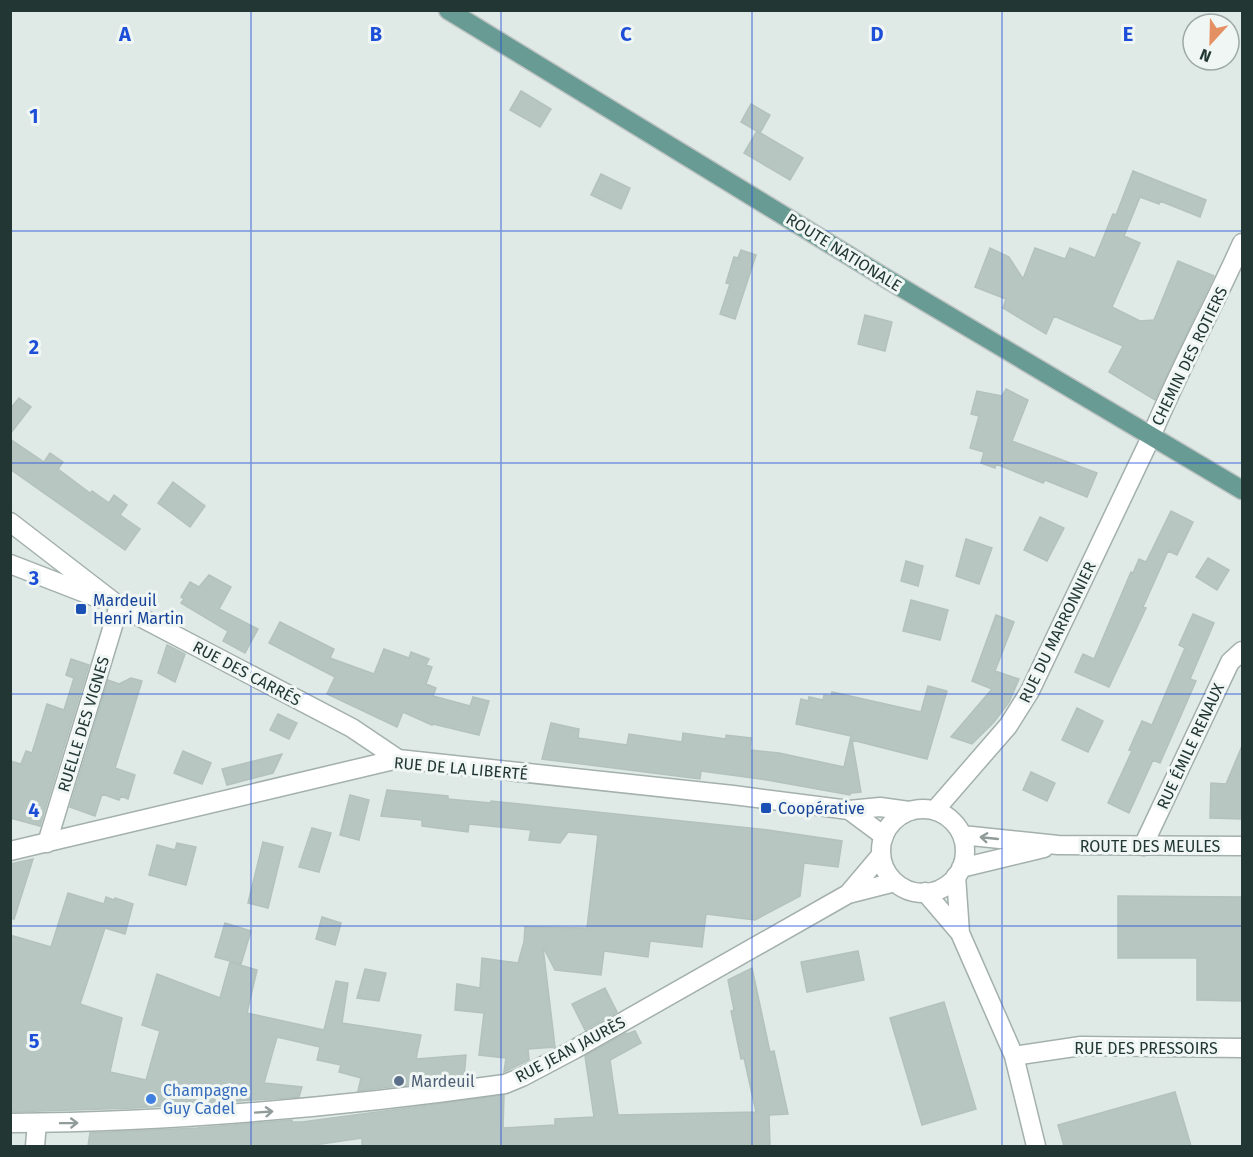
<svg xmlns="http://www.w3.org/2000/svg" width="1253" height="1157" viewBox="0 0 1253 1157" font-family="'Fira Sans',sans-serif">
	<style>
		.building { fill: #b8c6c2; stroke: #b3c2bd; stroke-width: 1.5 }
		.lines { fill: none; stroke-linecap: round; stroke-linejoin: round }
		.minor-casing { stroke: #a3b0ad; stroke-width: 21 }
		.tertiary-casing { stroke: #a3b0ad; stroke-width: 21 }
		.primary-casing { stroke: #bdc3c2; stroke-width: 21 }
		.minor { stroke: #fff; stroke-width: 18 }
		.tertiary { stroke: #fff; stroke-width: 18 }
		.primary { stroke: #689b93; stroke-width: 18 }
		.oneway { stroke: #909b9a }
		.grid { fill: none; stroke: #1d4ed8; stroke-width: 1.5; stroke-opacity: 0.55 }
		.transit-dot { fill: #1a4fb4; stroke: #eff6f3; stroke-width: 2 }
		.service-dot { fill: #5c6f8a; stroke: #eff6f3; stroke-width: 2 }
		.shop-dot { fill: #3f7fe0; stroke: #eff6f3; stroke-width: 2 }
		.labels { text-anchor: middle; stroke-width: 6; stroke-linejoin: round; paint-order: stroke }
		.street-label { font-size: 16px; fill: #223734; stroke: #eff6f3 }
		.transit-label { font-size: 16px; fill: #164399; stroke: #eff6f3; text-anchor: start }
		.service-label { font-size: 16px; fill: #4e5e75; stroke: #eff6f3; text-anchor: start }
		.shop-label { font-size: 16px; fill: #366cbe; stroke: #eff6f3; text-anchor: start }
		.grid-label { font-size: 20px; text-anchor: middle; font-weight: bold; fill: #1d4ed8; stroke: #eff6f3; stroke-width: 6; stroke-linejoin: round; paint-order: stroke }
	</style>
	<rect width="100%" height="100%" fill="#dfe9e6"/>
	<!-- building -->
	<path class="building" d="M521,91L551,109L540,127L510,110Z
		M751,104L770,115L760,133L741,122Z
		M757,131L803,158L790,180L744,153Z
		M1133,171L1206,200L1200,217L1160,201L1159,204L1140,197L1124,236L1140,243L1112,307L1140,321L1154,320L1178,261L1214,276L1155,400L1109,372L1123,346L1054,316L1046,334L1003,308L1006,299L975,287L990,248L1009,257L1023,279L1035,248L1065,259L1070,248L1095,258L1113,214L1116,215Z
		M601,174L630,188L621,209L591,195Z
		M741,250L756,255L735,319L720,314L730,284L726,283L734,257L738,258Z
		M865,315L892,322L885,351L858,344Z
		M1006,389L1028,400L1012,441L1097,473L1087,497L1045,480L1043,483L996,464L995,468L981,463L984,452L970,448L979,416L971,414L977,391L1002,396Z
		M19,398L31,407L10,434V409Z
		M10,439L44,462L50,453L63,462L58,469L90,493L92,491L109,503L114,495L127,505L120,515L140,529L125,550L10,469Z
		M173,482L205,506L190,527L158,503Z
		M1171,511L1193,522L1177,555L1168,551L1143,607L1146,608L1109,687L1075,672L1083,654L1094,659L1131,572L1133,573L1139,559L1146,562Z
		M1040,517L1064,528L1047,561L1024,550Z
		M966,539L992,548L979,584L956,576Z
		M1208,558L1229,570L1217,590L1196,577Z
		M906,561L923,566L918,586L901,581Z
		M209,575L231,587L219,609L258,629L245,653L223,641L228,631L181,603L184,599L181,597L190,582L199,587Z
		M911,600L948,610L940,640L903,631Z
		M1193,614L1214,623L1190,679L1196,681L1160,763L1153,760L1129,813L1108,803L1132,751L1129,750L1142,721L1152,725L1185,648L1179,645Z
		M996,615L1014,622L995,671L1019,679L1009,702L994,722L972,744L951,737L992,689L972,681Z
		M280,622L334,649L330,658L374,674L384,649L409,658L411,652L429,659L426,665L432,667L426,684L436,688L433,696L470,706L473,697L489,701L479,735L433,724L432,725L403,712L397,727L327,694L335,677L269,643Z
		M167,645L185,654L175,682L158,673Z
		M71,659L89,665L40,826L10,818V761L21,764L26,751L32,753L47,704L64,710L74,678L66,675Z
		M131,678L142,681L115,768L135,775L128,799L121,796L119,800L102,794L95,816L70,807L108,680L119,684Z
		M928,686L947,691L927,759L852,740L861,792L851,793L850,795L767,780L701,771L700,779L542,759L551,723L579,729L578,738L627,745L629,734L682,742L683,733L726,739V735L751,738L750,750L779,753L844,767L851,736L796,724L801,699L808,701L809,697L823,700L824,695L831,696L832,692L921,712Z
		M1077,708L1103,721L1088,752L1062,740Z
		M278,714L297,723L289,739L270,730Z
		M1242,746V819L1210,818L1211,783L1226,784Z
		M183,751L211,763L202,784L174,773Z
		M282,754L273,773L227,785L222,769Z
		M1031,772L1055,783L1047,801L1023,790Z
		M387,790L448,796V799L491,803V801L768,830L842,841L838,867L804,863L800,896L755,920L706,914L702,947L650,941L648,957L604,951L601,975L555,970L543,947L555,1047L528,1049L529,1060L504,1072L506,1058L479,1055L484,1013L455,1010L457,984L480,988L482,958L518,963L524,942L525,927L587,928L598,835L568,832L560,843L529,840L531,830L469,824L468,832L422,826V820L381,816Z
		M350,795L369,800L359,840L340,835Z
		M312,828L331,833L319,872L299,867Z
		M263,842L283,847L268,908L248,903Z
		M177,843L196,847L186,885L149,875L157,845L175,850Z
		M33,859L14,919L10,918V864Z
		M68,893L104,904L106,897L114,900L115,898L133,904L125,934L105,928L80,1004L122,1018L110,1072L146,1080L160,1031L142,1025L157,974L220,998L230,962L257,970L247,1013L324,1030L336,981L348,983L342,1023L421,1035L416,1059L466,1055L464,1078L358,1091L361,1078L339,1072L341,1065L317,1060L320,1047L277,1037L264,1083L302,1087L299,1097L134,1108L10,1112V935L51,947Z
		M1118,896L1242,897V1001L1197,1000V958H1118Z
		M322,917L341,923L335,945L316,939Z
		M225,923L251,931L241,964L215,957Z
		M858,951L864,980L807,992L801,962Z
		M752,968L770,1052L774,1051L788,1114L769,1115L770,1146H362V1138L308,1146H88L90,1133L197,1128L292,1120V1122H302L504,1095L503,1128L555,1125V1119L594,1117L585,1056L626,1033L627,1034L635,1031L641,1043L610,1060L618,1115L756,1112L744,1058L741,1059L731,1011L734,1010L728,980Z
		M365,969L386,973L379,1001L357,998Z
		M605,988L617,1012L585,1030L572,1004Z
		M944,1002L976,1109L922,1125L890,1018Z
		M1175,1092L1191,1146H1064L1058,1125Z"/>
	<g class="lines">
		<defs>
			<path id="minor" d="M10,522L119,606L352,728L398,759
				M10,564L98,598
				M849,810L884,836
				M935,810L1008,726L1030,691L1151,437C1178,371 1213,308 1242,243
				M47,843L119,606
				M1143,846L1230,662L1242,651
				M10,851L398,759L733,795L849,810L880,807L909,811
				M956,876L960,933
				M925,892L960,933L1014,1056L1036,1146
				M1014,1056L1081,1046L1242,1048
				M35,1146L37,1123"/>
			<path id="tertiary" d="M881 851a42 42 0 1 1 84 0a42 42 0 1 1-84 0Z
				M962,835L1058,845L1242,846
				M961,868L1044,848
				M848,894L881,855
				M10,1123C176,1122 341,1107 505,1084L522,1077L575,1049L848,894L895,882"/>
			<path id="primary" d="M448,10L887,279L1242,490"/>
		</defs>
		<!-- minor casing -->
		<use href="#minor" class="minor-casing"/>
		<!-- tertiary casing -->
		<use href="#tertiary" class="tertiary-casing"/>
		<!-- primary casing -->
		<use href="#primary" class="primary-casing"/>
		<!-- minor -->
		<use href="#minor" class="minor"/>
		<!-- tertiary -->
		<use href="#tertiary" class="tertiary"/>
		<!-- primary -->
		<use href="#primary" class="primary"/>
	</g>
	<!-- one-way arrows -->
	<defs><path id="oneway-shaft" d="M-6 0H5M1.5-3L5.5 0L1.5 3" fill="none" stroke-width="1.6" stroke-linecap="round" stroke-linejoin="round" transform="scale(1.5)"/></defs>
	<g class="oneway">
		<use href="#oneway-shaft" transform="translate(989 838) rotate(-174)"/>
		<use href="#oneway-shaft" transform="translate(264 1112) rotate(-4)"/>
		<use href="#oneway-shaft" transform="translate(69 1123) rotate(-1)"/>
	</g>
	<!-- grid -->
	<path class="grid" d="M251,10V1146M501,10V1146M752,10V1146M1002,10V1146M10,231H1242M10,463H1242M10,694H1242M10,926H1242"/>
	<!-- markers -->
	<g class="transit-dot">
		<rect x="75" y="603" width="12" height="12" rx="3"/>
		<rect x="760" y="802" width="12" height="12" rx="3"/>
	</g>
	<circle class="service-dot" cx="399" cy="1081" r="6"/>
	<circle class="shop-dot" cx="151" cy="1099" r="6"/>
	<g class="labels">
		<!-- street labels -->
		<g class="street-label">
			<text transform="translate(844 252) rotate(32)" y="6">ROUTE NATIONALE</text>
			<text transform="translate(1189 356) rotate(-64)" y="6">CHEMIN DES ROTIERS</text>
			<text transform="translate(1057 632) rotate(-64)" y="6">RUE DU MARRONNIER</text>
			<text transform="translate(247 673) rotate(28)" y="6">RUE DES CARRÉS</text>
			<text transform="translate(83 724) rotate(-73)" y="6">RUELLE DES VIGNES</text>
			<text transform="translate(1190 746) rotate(-65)" y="6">RUE ÉMILE RENAUX</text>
			<text transform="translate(461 768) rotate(5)" y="6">RUE DE LA LIBERTÉ</text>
			<text x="1150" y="852">ROUTE DES MEULES</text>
			<text x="1146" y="1054">RUE DES PRESSOIRS</text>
			<text transform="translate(570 1049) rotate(-28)" y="6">RUE JEAN JAURÈS</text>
		</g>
		<!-- transit labels -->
		<g class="transit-label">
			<text x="93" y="606">Mardeuil<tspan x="93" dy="18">Henri Martin</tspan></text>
			<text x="778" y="814">Coopérative</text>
		</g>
		<!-- service labels -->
		<g class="service-label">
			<text x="411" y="1087">Mardeuil</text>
		</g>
		<!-- shop labels -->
		<g class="shop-label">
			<text x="163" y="1096">Champagne<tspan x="163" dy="18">Guy Cadel</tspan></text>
		</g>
	</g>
	<g class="grid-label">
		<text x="125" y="41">A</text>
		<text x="376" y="41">B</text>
		<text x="626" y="41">C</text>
		<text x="877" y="41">D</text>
		<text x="1128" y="41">E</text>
		<text x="34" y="123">1</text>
		<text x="34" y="354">2</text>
		<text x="34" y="585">3</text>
		<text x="34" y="817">4</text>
		<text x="34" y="1048">5</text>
	</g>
	<!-- border -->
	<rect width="1253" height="1157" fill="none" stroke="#223734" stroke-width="24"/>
	<!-- north arrow -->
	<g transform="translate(1211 42) rotate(202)"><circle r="28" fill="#eff6f3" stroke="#9daaa7" stroke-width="1.5"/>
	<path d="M0-4.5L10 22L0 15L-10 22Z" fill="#e59062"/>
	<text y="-9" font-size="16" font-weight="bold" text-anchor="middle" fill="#223734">N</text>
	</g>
</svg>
